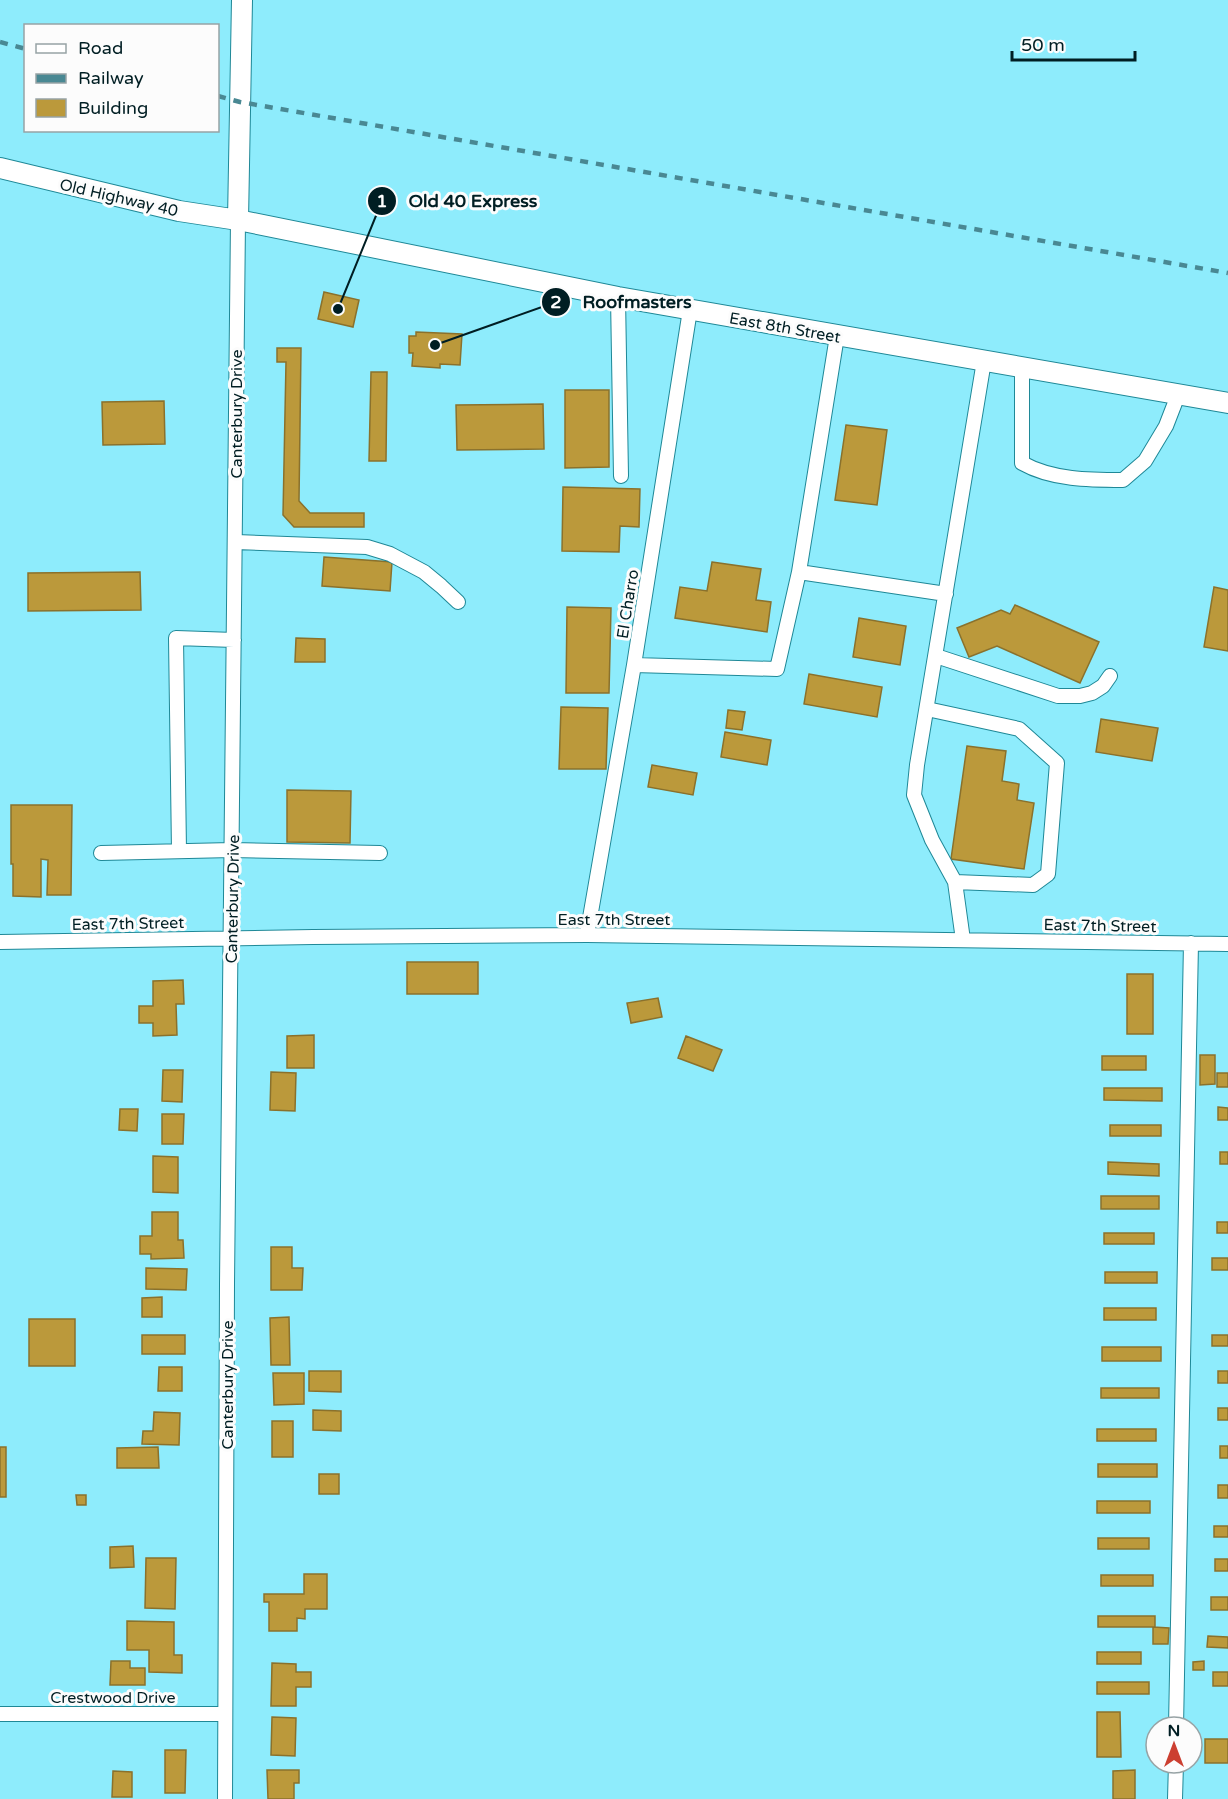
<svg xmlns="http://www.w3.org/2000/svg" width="1228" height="1799" viewBox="0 0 1228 1799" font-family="'Varela Round',sans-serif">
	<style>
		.building { fill: #bb993b; stroke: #8a712c; stroke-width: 1.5 }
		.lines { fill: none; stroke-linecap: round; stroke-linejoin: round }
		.street-casing { stroke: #1f8897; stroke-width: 16 }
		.secondary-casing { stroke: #1f8897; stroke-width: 22 }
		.street { stroke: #fff; stroke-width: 14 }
		.secondary { stroke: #fff; stroke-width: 20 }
		.rail { stroke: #498893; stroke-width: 4.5; stroke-dasharray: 8 8; stroke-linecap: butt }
		.labels { text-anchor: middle; stroke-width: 6; stroke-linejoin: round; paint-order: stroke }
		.street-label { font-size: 16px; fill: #001e23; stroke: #fcfcfc }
		.leader { fill: none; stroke: #001e23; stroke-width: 2 }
		.callout-dot { fill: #001e23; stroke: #fcfcfc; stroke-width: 2 }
		.mark-label { font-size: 18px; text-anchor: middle; font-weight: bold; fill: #fff }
		.callout-label { font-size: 18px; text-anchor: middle; font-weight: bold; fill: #001e23; stroke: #fcfcfc; stroke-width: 6; stroke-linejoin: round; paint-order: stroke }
	</style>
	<rect width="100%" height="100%" fill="#8eecfc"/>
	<!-- building -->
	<path class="building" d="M324,292L359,300L353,327L318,319Z
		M416,332L462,334L460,365L440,364V368L412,366L413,353H409V336H416Z
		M277,348H301L299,501L310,513H364V527H294L283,515L286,362H277Z
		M371,372H387L386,461H369Z
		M565,390H609V467L565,468Z
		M164,401L165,444L103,445L102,402Z
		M543,404L544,449L457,450L456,405Z
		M846,425L887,430L877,505L835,500Z
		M563,487L640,489L639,527L620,526L619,552L562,551Z
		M324,557L392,562L390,591L322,586Z
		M712,562L761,569L756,600L771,602L767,632L675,618L680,587L707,591Z
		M140,572L141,610L28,611V573Z
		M1214,587L1228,590V651L1204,647Z
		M1015,605L1099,642L1080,683L997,646L969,657L957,628L1001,610L1010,614Z
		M567,607L611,608L609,693H566Z
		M859,618L906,626L900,665L853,657Z
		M296,638L325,639V662H295Z
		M809,674L882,687L877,717L804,704Z
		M561,707L608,708L606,769H559Z
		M728,710L745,712L742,730L726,728Z
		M1101,719L1158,728L1152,761L1096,752Z
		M725,732L771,740L767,765L721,757Z
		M967,746L1006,751L1002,781L1019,784L1017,800L1034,803L1024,869L951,859Z
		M652,765L697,773L693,795L648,787Z
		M287,790L351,791L350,843L287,842Z
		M11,805H72L71,895H47L48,860L41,859V897L13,896V864H11Z
		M407,962H478V994H407Z
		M1127,974H1153V1034H1127Z
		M183,980L184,1004H176L177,1035L153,1036V1023H139V1006H153V981Z
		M658,998L662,1017L631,1023L627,1003Z
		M314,1035V1068H287V1036Z
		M686,1036L722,1050L713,1071L678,1058Z
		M1200,1055H1215V1084L1200,1085Z
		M1102,1056H1146V1070H1102Z
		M163,1070H183L182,1102L162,1101Z
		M271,1072L296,1073L295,1111L270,1110Z
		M1217,1073H1228V1087H1217Z
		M1104,1088H1162V1101L1104,1100Z
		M1218,1107L1228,1108V1120H1218Z
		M120,1109H138L137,1131L119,1130Z
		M162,1114H184L183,1144H162Z
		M1110,1125H1161V1136H1110Z
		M1220,1152H1228V1164H1220Z
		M153,1156L178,1157V1193L153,1192Z
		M1108,1162L1159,1164V1176L1108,1174Z
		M1101,1196H1159V1209H1101Z
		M152,1212H178V1240H183L184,1258L151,1259V1254H140V1236H152Z
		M1217,1222H1228V1233H1217Z
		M1104,1233H1154V1244H1104Z
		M271,1247H292V1268H303L302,1290H271Z
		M1212,1258H1228V1270H1212Z
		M146,1268L187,1269L186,1290L146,1289Z
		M1105,1272H1157V1283H1105Z
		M162,1297V1317H142V1298Z
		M1104,1308H1156V1320H1104Z
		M289,1317L290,1365H271L270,1318Z
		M29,1319H75V1366H29Z
		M142,1335H185V1354H142Z
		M1212,1335H1228V1346H1212Z
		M1102,1347H1161V1361H1102Z
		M159,1367H182V1391H158Z
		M309,1371H341V1392L309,1391Z
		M1218,1371H1228V1383H1218Z
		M273,1373H304V1404L274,1405Z
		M1101,1388H1159V1398H1101Z
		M1218,1408H1228V1420H1218Z
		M313,1410L341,1411V1431L313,1430Z
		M154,1412L180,1413L179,1445L142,1444L143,1431H153Z
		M272,1421H293V1457H272Z
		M1097,1429H1156V1441H1097Z
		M1220,1446H1228V1458H1220Z
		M0,1447H6V1497H0Z
		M158,1447L159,1468H117V1448Z
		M1098,1464H1157V1477H1098Z
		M319,1474H339V1494H319Z
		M1218,1485H1228V1498H1218Z
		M76,1495H86V1505H77Z
		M1097,1501H1150V1513H1097Z
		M1214,1526H1228V1537H1214Z
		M1098,1538H1149V1549H1098Z
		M133,1546L134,1567L110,1568V1547Z
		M146,1558H176L175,1609L145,1608Z
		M1215,1559H1228V1571H1215Z
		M304,1574H327V1609H305V1619L297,1618V1631H269V1602H264V1594H304Z
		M1101,1575H1153V1586H1101Z
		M1211,1597H1228V1610H1211Z
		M1098,1616H1155V1627H1098Z
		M127,1621L174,1622V1655H182V1673L149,1672V1650H127Z
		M1153,1627L1169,1628L1168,1644H1153Z
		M1208,1636L1228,1637V1648L1207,1647Z
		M1097,1652H1141V1664H1097Z
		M111,1661H130V1668H145V1685H110Z
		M1204,1661V1670H1193V1662Z
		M272,1663L296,1664V1672H311V1687H296V1706H271Z
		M1213,1672H1228V1686H1213Z
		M1097,1682H1149V1694H1097Z
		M1097,1712H1120L1121,1757H1097Z
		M272,1717L296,1718L295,1756L271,1755Z
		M1205,1739H1228V1763H1205Z
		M165,1750H186L185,1793H165Z
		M267,1770H299V1783H294V1799H268Z
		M1135,1770V1799H1113V1771Z
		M113,1771L132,1772V1797H112Z"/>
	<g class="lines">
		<defs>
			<path id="street" d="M618,297L621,476
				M1022,368V463C1052,480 1090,480 1123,480L1145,461L1166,426L1178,395
				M236,542L367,547L390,554L424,572L441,586L458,602
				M799,572L946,594
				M936,656L1058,696H1080L1092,693L1103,686L1110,676
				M634,665L777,669L799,572L837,336
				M927,709L1019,729L1057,763L1048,874L1033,885L955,882L932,840L914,795L917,765L984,361
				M179,851L176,638L234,640
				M101,853L232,850L380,853
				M955,882L963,940
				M587,935L634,665L690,310
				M0,942L313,937L587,935L1228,944
				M0,1714H225
				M1176,1727L1191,943
				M225,1799L227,1284L238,220
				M1175,1799L1176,1763"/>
			<path id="secondary" d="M0,168L179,211L238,220L618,297L1228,403
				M238,220L242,0"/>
		</defs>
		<!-- street casing -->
		<use href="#street" class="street-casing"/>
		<!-- secondary casing -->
		<use href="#secondary" class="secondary-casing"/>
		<!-- street -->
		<use href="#street" class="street"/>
		<!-- secondary -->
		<use href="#secondary" class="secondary"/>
		<!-- rail -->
		<path class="rail" d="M0,42L26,49
			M218,96L240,102L1228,273"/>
	</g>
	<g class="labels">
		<!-- street labels -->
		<g class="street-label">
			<text transform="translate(119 197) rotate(13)" y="6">Old Highway 40</text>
			<text transform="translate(785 327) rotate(10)" y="6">East 8th Street</text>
			<text transform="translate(236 414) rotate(-90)" y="6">Canterbury Drive</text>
			<text transform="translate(627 604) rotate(-81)" y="6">El Charro</text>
			<text transform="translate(232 899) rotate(-89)" y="6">Canterbury Drive</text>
			<text x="614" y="925">East 7th Street</text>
			<text transform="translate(128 923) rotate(-1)" y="6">East 7th Street</text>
			<text transform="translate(1100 925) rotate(1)" y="6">East 7th Street</text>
			<text transform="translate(227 1385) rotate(-90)" y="6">Canterbury Drive</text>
			<text x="113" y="1703">Crestwood Drive</text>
		</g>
	</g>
	<!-- callouts -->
	<path class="leader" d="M338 309L382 201M435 345L556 302"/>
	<g class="callout-dot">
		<circle cx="338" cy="309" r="6"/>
		<circle cx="435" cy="345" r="6"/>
		<circle cx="382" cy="201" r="15"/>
		<circle cx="556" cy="302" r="15"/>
	</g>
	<g class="mark-label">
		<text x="382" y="207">1</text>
		<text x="556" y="308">2</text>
	</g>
	<g class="callout-label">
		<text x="473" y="207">Old 40 Express</text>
		<text x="637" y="308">Roofmasters</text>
	</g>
	<!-- legend -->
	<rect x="24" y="24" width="195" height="108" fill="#fcfcfc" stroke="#97a3a5" stroke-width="1.5"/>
	<rect x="36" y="44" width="30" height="9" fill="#ffffff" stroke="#97a3a5" stroke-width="1.5"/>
	<text x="78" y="54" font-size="18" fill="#001e23">Road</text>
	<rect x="36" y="74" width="30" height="9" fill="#498893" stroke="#97a3a5" stroke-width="1.5"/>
	<text x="78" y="84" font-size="18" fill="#001e23">Railway</text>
	<rect x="36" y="99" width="30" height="18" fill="#bb993b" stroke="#97a3a5" stroke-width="1.5"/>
	<text x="78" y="114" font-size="18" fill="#001e23">Building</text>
	<!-- north arrow -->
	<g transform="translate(1174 1745)"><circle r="28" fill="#fcfcfc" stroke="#97a3a5" stroke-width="1.5"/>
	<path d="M0-4.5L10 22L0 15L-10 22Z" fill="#cc3f31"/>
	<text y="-9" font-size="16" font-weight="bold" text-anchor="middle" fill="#001e23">N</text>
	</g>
	<!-- scale -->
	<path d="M1012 51v9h123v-9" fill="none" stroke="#001e23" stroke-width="3"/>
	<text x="1021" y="51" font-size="18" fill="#001e23" stroke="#fcfcfc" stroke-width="4.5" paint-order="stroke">50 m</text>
</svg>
